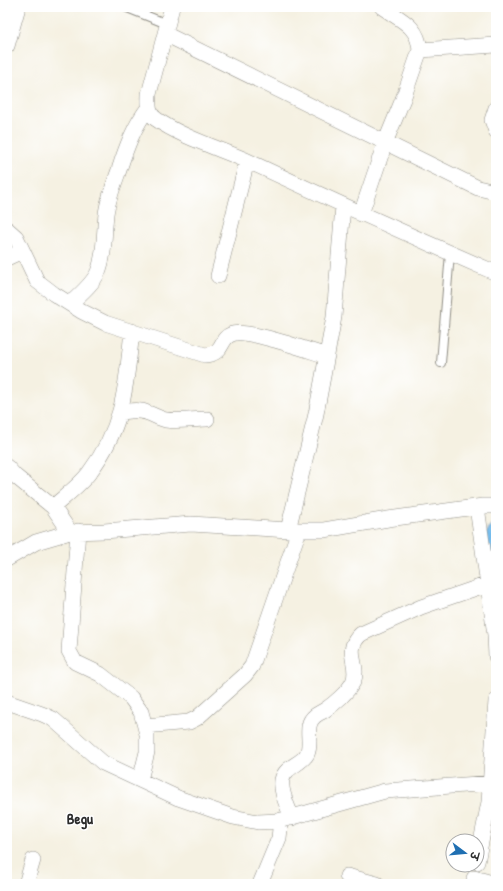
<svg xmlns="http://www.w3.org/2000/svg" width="503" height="891" viewBox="0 0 503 891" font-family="'Patrick Hand','Playpen Sans Deva',sans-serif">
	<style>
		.water { fill: #74bcec; stroke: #50748c }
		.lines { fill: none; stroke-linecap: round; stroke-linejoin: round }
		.service-casing { stroke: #908e86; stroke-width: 10 }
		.minor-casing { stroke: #908e86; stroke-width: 16 }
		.service { stroke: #fff; stroke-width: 8 }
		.minor { stroke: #fff; stroke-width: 15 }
		.labels { text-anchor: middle; stroke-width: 3; stroke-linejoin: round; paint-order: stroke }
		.quarter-label { font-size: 15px; font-weight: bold; fill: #2b2b2b; stroke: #fff }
	</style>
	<rect width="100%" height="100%" fill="#fff"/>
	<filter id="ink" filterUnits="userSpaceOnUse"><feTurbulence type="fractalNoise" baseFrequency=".025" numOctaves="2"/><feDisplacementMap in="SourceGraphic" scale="8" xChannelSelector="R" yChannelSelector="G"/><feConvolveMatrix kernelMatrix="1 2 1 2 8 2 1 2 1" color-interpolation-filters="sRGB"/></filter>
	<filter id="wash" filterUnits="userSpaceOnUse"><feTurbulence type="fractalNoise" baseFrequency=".012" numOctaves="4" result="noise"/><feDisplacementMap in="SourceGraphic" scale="16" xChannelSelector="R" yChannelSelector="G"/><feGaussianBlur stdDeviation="0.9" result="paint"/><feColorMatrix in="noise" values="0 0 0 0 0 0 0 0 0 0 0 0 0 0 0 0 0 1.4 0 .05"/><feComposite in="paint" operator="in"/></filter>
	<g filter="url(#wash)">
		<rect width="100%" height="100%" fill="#f5f1e2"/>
		<!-- water -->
		<path class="water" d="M496,520V576L482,538Z"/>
	</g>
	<g filter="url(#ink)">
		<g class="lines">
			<defs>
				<path id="service" d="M125,7L167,24
					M441,363L450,253"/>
				<path id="minor" d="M172,7L149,94C149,103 147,113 156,119C181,137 221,149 250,162C331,200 413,237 496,273
					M165,34L478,188L491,191L496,190
					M7,46L18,7
					M420,50L496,45
					M496,108L492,120L496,131
					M361,214L385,143L403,99L420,50C418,25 400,20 382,7
					M7,229L16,237L37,281L54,294L81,311L105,323L205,355C226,353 218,339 232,334C245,328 310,351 327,356
					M7,258L22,251
					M218,276L247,161
					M70,304C79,295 93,284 98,272C105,255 104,233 106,214C108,199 114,184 119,170C126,148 134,126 149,107
					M120,412C130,411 139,409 148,413C154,415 160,419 166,420C179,422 194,419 207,419
					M7,467L15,476L53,507L70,532
					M53,507C64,497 80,485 89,473C124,427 126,387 132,331
					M477,507L495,635L496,656
					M288,530L316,414L334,317L343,206
					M78,531L69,651L75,662L100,674L131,698L141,712L147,734V752L140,780
					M7,559L36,542L70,532L104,531L191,524L288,530H324L388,519L483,506H496
					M7,702L42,714L53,719L103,763L178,798L233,817L258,822L278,821L385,791L491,783
					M145,726L189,722L197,718L245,675L252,666L299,530
					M292,818C288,807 280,792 282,780C285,766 301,765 307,754C313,742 303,725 315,716C317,714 322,712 325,710C334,704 348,692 353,682C361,665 342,651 361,634L421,607L488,584
					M477,862L489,802L496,701
					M347,876L377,884
					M474,878L496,884
					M26,884L33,860
					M260,884L279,838L280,829L278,821"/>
			</defs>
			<!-- service casing -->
			<use href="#service" class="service-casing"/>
			<!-- minor casing -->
			<use href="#minor" class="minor-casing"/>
			<!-- service -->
			<use href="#service" class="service"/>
			<!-- minor -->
			<use href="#minor" class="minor"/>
		</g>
	</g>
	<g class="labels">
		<!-- quarter labels -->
		<g class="quarter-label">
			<text x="80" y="824">Begu</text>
		</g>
	</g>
	<!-- margin -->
	<rect width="503" height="891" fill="none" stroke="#fff" stroke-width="24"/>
	<!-- north arrow -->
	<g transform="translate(465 853) rotate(106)"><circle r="19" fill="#ffffff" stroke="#aaaaaa"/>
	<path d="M0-3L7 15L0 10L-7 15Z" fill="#1f6fb2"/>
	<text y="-6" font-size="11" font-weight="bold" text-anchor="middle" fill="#2b2b2b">उ</text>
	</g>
</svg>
